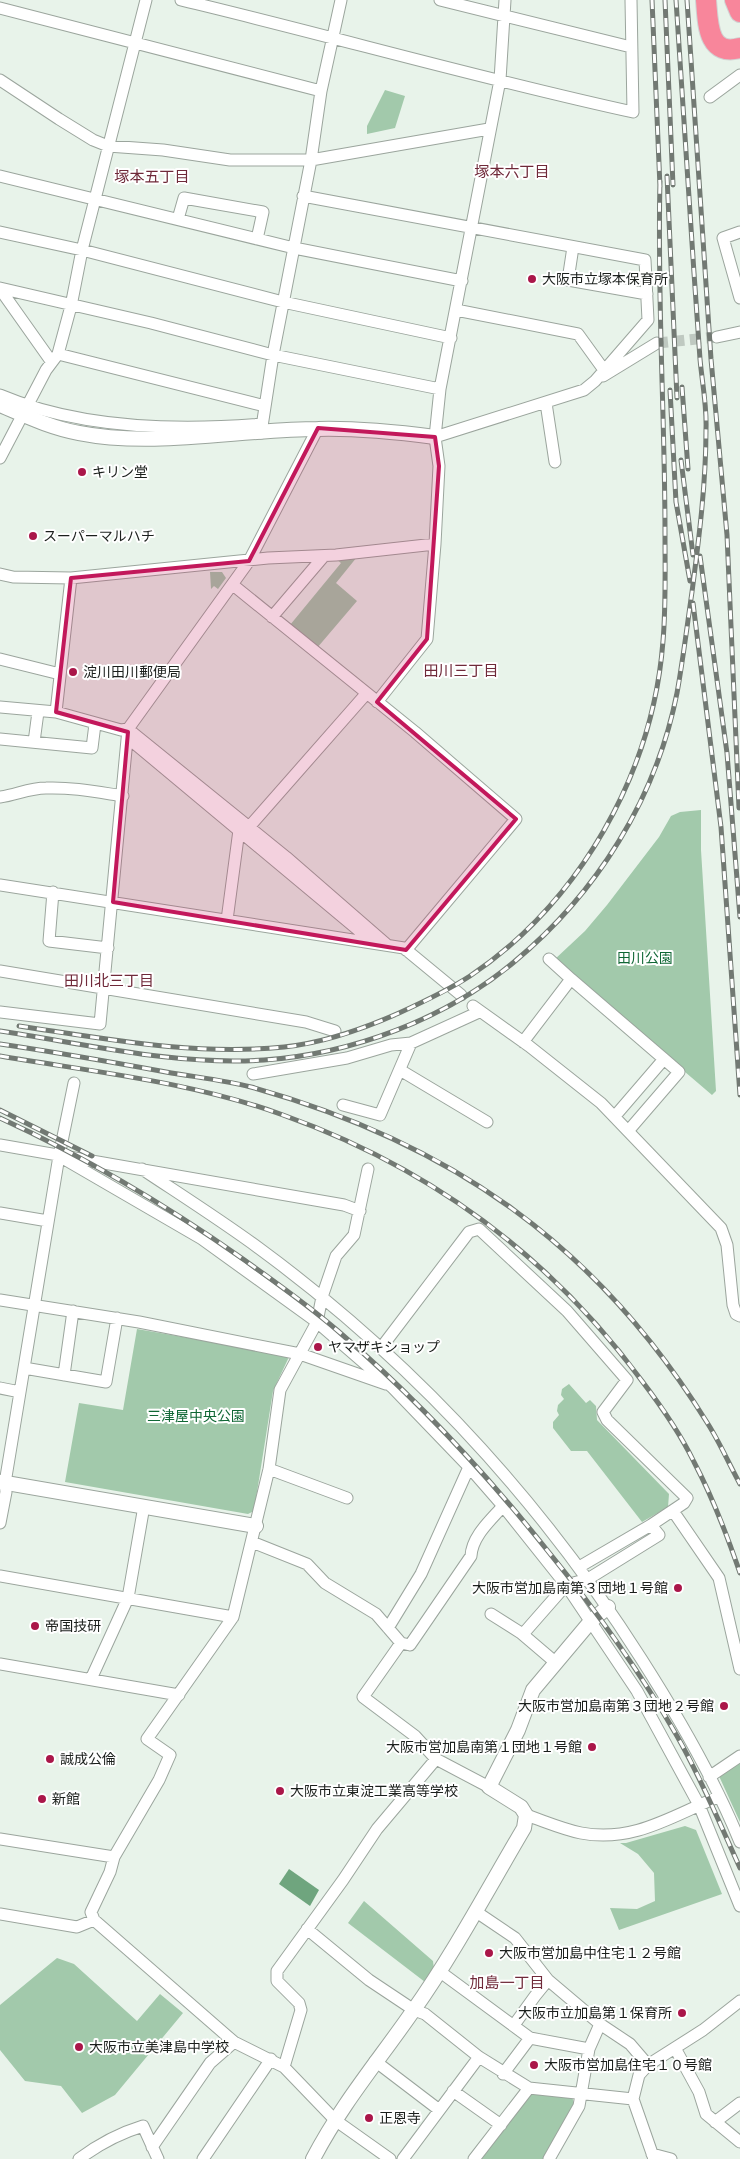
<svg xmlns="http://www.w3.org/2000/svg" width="740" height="2159" viewBox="0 0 740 2159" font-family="'Sofia Sans Condensed','Noto Sans JP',sans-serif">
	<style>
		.green { fill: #a2c9ab }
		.water { fill: #6fa57e }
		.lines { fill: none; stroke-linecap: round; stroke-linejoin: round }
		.minor-tunnel { stroke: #bfc9c1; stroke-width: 11; stroke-dasharray: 11 5.5; stroke-linecap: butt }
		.minor-casing { stroke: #9ba59d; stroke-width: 13 }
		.tertiary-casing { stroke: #9ba59d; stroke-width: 16 }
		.motorway-casing { stroke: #d1d2d2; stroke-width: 22 }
		.minor { stroke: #fff; stroke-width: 11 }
		.tertiary { stroke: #fff; stroke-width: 14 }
		.motorway { stroke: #f8869b; stroke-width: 20 }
		.rail-casing { stroke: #727973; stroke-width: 5 }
		.rail { stroke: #fff; stroke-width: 3; stroke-dasharray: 9; stroke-linecap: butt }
		.marked { fill: #c2185b; fill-opacity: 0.2; stroke: #c2185b; stroke-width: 4; stroke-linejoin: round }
		.poi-dot { fill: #aa1649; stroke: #fff; stroke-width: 2 }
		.labels { text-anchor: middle; stroke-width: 4; stroke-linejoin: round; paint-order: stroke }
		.poi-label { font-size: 14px; fill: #1b1f1c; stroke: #fff; text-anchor: start }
		.park-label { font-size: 14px; fill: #106735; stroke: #fff }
		.neighbourhood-label { font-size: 15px; fill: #6f2939; stroke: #fff }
	</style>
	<rect width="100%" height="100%" fill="#e8f3ea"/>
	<!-- green -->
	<path class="green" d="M385,90L405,96L395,128L367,134V126Z
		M357,557L336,583L357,601L317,648L290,625L341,563L337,560Z
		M210,572H222L226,578L218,589L214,586L211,589Z
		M701,810V850L716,1091L712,1095L554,960L585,931L607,905L659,837L671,816L680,812Z
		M137,1329L287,1355L288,1359L273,1391L254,1511L248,1514L65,1482L79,1403L123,1410Z
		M569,1384L586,1403L590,1400L596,1406L597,1420L669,1494L668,1507L642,1522L587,1451H571L553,1428V1422L559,1415L557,1411L558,1405L564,1399L561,1395L562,1389Z
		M740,1761V1822L719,1776Z
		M685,1826L696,1830L722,1894L619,1930L610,1908L637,1909L655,1901L654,1873L638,1854L620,1843H626Z
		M364,1901L433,1961L434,1969L425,1982L348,1923Z
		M57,1958L74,1964L137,2021L160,1994L183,2013L115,2095L82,2113L61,2086L25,2081L0,2050V2005Z
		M530,2094L572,2097L574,2103L543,2159H477Z"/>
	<!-- water -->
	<path class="water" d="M289,1869L319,1890L310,1906L279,1884Z"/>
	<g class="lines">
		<!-- minor-tunnel -->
		<path class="minor-tunnel" d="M657,343L717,337"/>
		<defs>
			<path id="minor" d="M181,0C332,36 481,79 633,112L631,0
				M440,0L631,47
				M0,8L321,91
				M0,80L59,119L93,140L108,146L163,150L230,160H311L489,129
				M710,97L740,75
				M0,176L294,248L462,281
				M303,196L645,260L648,320L595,381L584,390L435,437
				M178,219L184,198L263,212L257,239
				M0,232L82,250L283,302L451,338
				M740,232L723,238L740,298
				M573,247L568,280L647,294
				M0,288L151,323L273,355L440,389
				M0,289L51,361
				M456,310L578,334L604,370
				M717,337L740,332
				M58,354L265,406
				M603,376L657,343
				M0,395C80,429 177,431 262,424
				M546,403L555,462
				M261,433L273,355L311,160L321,91L341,0
				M0,458L46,370L58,354L71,306L82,250L146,0
				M0,574L13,577L71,578L268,558L336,555L435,544
				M233,585L415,732L516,819L406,950
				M272,617L324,556
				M0,659L60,674
				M377,702L427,639L435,544L439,466L435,437L440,389L500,80L505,0
				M0,707L56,712L121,730L128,729L286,857L386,944
				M56,712L71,578
				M128,738L369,939
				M0,739L92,748L95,724
				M34,742L38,712
				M0,797C16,795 29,788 46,788C72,787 97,792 123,796
				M249,827L366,694
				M0,885L404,948L461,995
				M53,892L49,941L108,948
				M227,920L239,830
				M0,971L306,1022L335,1031
				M571,979L664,1059
				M473,1006L529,1046L601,1103L721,1228L727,1245L733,1305L736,1314L740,1316
				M0,1012L100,1024L128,729L249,561L318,428
				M523,1042L571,979L549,959
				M400,1070L487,1122
				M253,1074L347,1058L391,1045L411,1043
				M343,1105L380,1115L411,1043L479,1012
				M615,1116L664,1059L679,1072L629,1130
				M0,1145L344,1205L360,1211
				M59,1156L202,1239L317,1322L392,1387L469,1467L503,1506L566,1585L637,1691L699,1805L740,1906
				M142,1169C181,1195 222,1221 260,1249C412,1361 541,1501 642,1660C679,1718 714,1778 740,1842
				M368,1169L354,1235L336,1256L322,1297L317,1322L280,1390L269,1469L233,1617L147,1739L170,1755L159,1780L114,1857L110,1872L91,1912L94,1920L234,2042L284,2067L335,2120L390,2159
				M0,1213L48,1221
				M0,1300L139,1322L300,1354L386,1384
				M381,1348L469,1232L479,1229L567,1311L627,1380L603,1412L607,1420L687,1498L684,1503L651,1525L579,1567
				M24,1368L106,1382L117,1318
				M64,1375L73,1311
				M0,1388L20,1392
				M269,1469L347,1498
				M673,1511L719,1578L740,1669
				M0,1523L6,1492L5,1483L59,1156L74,1083
				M252,1542L307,1564L325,1583L376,1614L401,1643L363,1697L415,1736L436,1759L489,1787
				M0,1576L233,1617
				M491,1614L521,1633L555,1662
				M388,1628L421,1574L469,1467
				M523,1634L566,1585L588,1579L659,1535L651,1525
				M401,1643L410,1645L471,1556C472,1536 491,1520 503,1506
				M0,1664L179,1695
				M91,1679L128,1598L144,1506
				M709,1777L740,1756
				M526,1815C544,1821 562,1829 581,1833C633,1843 672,1816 718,1797
				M0,1839L114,1857
				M475,1911L515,1938L548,1980L600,2024L630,2044L648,2065
				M0,1914L77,1927L94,1920
				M307,1929L369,1980L414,2010L425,2014L479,2057L529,2088L633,2099
				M439,1971L530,2038L589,2049
				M514,2025L535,1996L548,1980
				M675,2048L699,2092L706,2114L740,2142
				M375,2061L438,2109
				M284,2067L301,2010L299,2003L277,1981V1971L343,1880L377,1829L436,1759
				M503,2074L530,2038
				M453,2091L501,2125
				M715,2122L740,2103
				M152,2147L210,2063L234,2042
				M652,2154L671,2159
				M79,2159C99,2144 120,2133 143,2126L158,2159
				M203,2159L271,2059
				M403,2159L479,2057
				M474,2159L529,2088
				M549,2159L579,2106L589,2049L600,2024
				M654,2159L633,2099L639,2075L648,2065L703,2030L740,2001"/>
			<path id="tertiary" d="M0,405C26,416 51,428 79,433C154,448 241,429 318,429C357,428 396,432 435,437
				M0,1482L256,1526
				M313,2159C341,2105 379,2060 413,2011C454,1953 488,1889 524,1828L526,1815L521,1807L489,1787L518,1730L533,1690L591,1621L608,1607"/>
			<path id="motorway" d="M706,0C708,22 707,57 740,48
				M735,0L740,12"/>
		</defs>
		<!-- minor casing -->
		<use href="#minor" class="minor-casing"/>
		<!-- tertiary casing -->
		<use href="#tertiary" class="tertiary-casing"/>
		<!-- motorway casing -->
		<use href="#motorway" class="motorway-casing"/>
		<!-- minor -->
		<use href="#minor" class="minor"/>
		<!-- tertiary -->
		<use href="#tertiary" class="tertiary"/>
		<!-- motorway -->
		<use href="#motorway" class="motorway"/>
		<defs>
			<path id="rail" d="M652,0L660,187
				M665,0L673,185
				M687,0L711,359L727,535L739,808
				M667,176L677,398
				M682,387L688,469
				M670,390L676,502L690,581
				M681,460L693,555
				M700,556L727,753L740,917
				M693,603L721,827L740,1095
				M19,1026C107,1039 195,1056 284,1047C323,1043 363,1029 399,1013C423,1002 447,991 470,976C580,902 653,773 663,641C666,606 665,570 665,534C665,416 657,299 660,181
				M0,1031C86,1044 176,1066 264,1060C352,1054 446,1019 514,962C597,893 656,799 677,693C683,660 687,626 692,592C699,538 706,484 706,429C707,406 702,382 700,359C698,330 696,302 694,273C688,182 682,91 676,0
				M0,1044C55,1052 111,1062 166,1072C194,1077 224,1080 251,1087C452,1143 598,1246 708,1424C720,1443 729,1464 740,1484
				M0,1056C94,1072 193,1082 283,1115C429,1167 550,1256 642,1381C661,1406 680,1433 694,1462C713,1498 727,1535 740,1573
				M0,1110L92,1156
				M0,1118C85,1157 166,1205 243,1259C275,1282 308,1305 338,1331C415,1397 484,1471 547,1550C595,1609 639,1670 677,1736C701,1778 720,1824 740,1868"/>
		</defs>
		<!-- rail casing -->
		<use href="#rail" class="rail-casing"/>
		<!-- rail -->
		<use href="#rail" class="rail"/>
	</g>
	<!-- marked area -->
	<path class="marked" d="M318,428L435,437L439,466L427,639L377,702L516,819L406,950L113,902L128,732L56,712L71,578L249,561Z"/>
	<!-- markers -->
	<g class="poi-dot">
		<circle cx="532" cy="279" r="5"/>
		<circle cx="82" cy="472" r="5"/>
		<circle cx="33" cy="536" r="5"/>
		<circle cx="73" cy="672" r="5"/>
		<circle cx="318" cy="1347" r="5"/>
		<circle cx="678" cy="1588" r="5"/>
		<circle cx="35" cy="1626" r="5"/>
		<circle cx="724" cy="1706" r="5"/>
		<circle cx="592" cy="1747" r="5"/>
		<circle cx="50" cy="1759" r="5"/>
		<circle cx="280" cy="1791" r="5"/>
		<circle cx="42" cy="1799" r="5"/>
		<circle cx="489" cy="1953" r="5"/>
		<circle cx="682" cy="2013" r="5"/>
		<circle cx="79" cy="2047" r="5"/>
		<circle cx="534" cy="2065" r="5"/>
		<circle cx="369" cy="2118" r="5"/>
	</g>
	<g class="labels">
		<!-- poi labels -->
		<g class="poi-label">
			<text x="542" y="284">大阪市立塚本保育所</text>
			<text x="92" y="477">キリン堂</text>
			<text x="43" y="541">スーパーマルハチ</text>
			<text x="83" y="677">淀川田川郵便局</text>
			<text x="328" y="1352">ヤマザキショップ</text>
			<text x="668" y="1593" text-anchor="end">大阪市営加島南第３団地１号館</text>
			<text x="45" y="1631">帝国技研</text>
			<text x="714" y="1711" text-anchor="end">大阪市営加島南第３団地２号館</text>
			<text x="582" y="1752" text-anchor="end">大阪市営加島南第１団地１号館</text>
			<text x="60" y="1764">誠成公倫</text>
			<text x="290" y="1796">大阪市立東淀工業高等学校</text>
			<text x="52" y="1804">新館</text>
			<text x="499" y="1958">大阪市営加島中住宅１２号館</text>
			<text x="672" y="2018" text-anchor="end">大阪市立加島第１保育所</text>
			<text x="89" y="2052">大阪市立美津島中学校</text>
			<text x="544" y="2070">大阪市営加島住宅１０号館</text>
			<text x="379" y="2123">正恩寺</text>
		</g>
		<!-- park labels -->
		<g class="park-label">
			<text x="645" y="963">田川公園</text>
			<text x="196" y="1421">三津屋中央公園</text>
		</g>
		<!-- neighbourhood labels -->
		<g class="neighbourhood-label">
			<text x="512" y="177">塚本六丁目</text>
			<text x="152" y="182">塚本五丁目</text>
			<text x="461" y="676">田川三丁目</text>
			<text x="109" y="986">田川北三丁目</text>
			<text x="507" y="1988">加島一丁目</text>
		</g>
	</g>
</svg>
